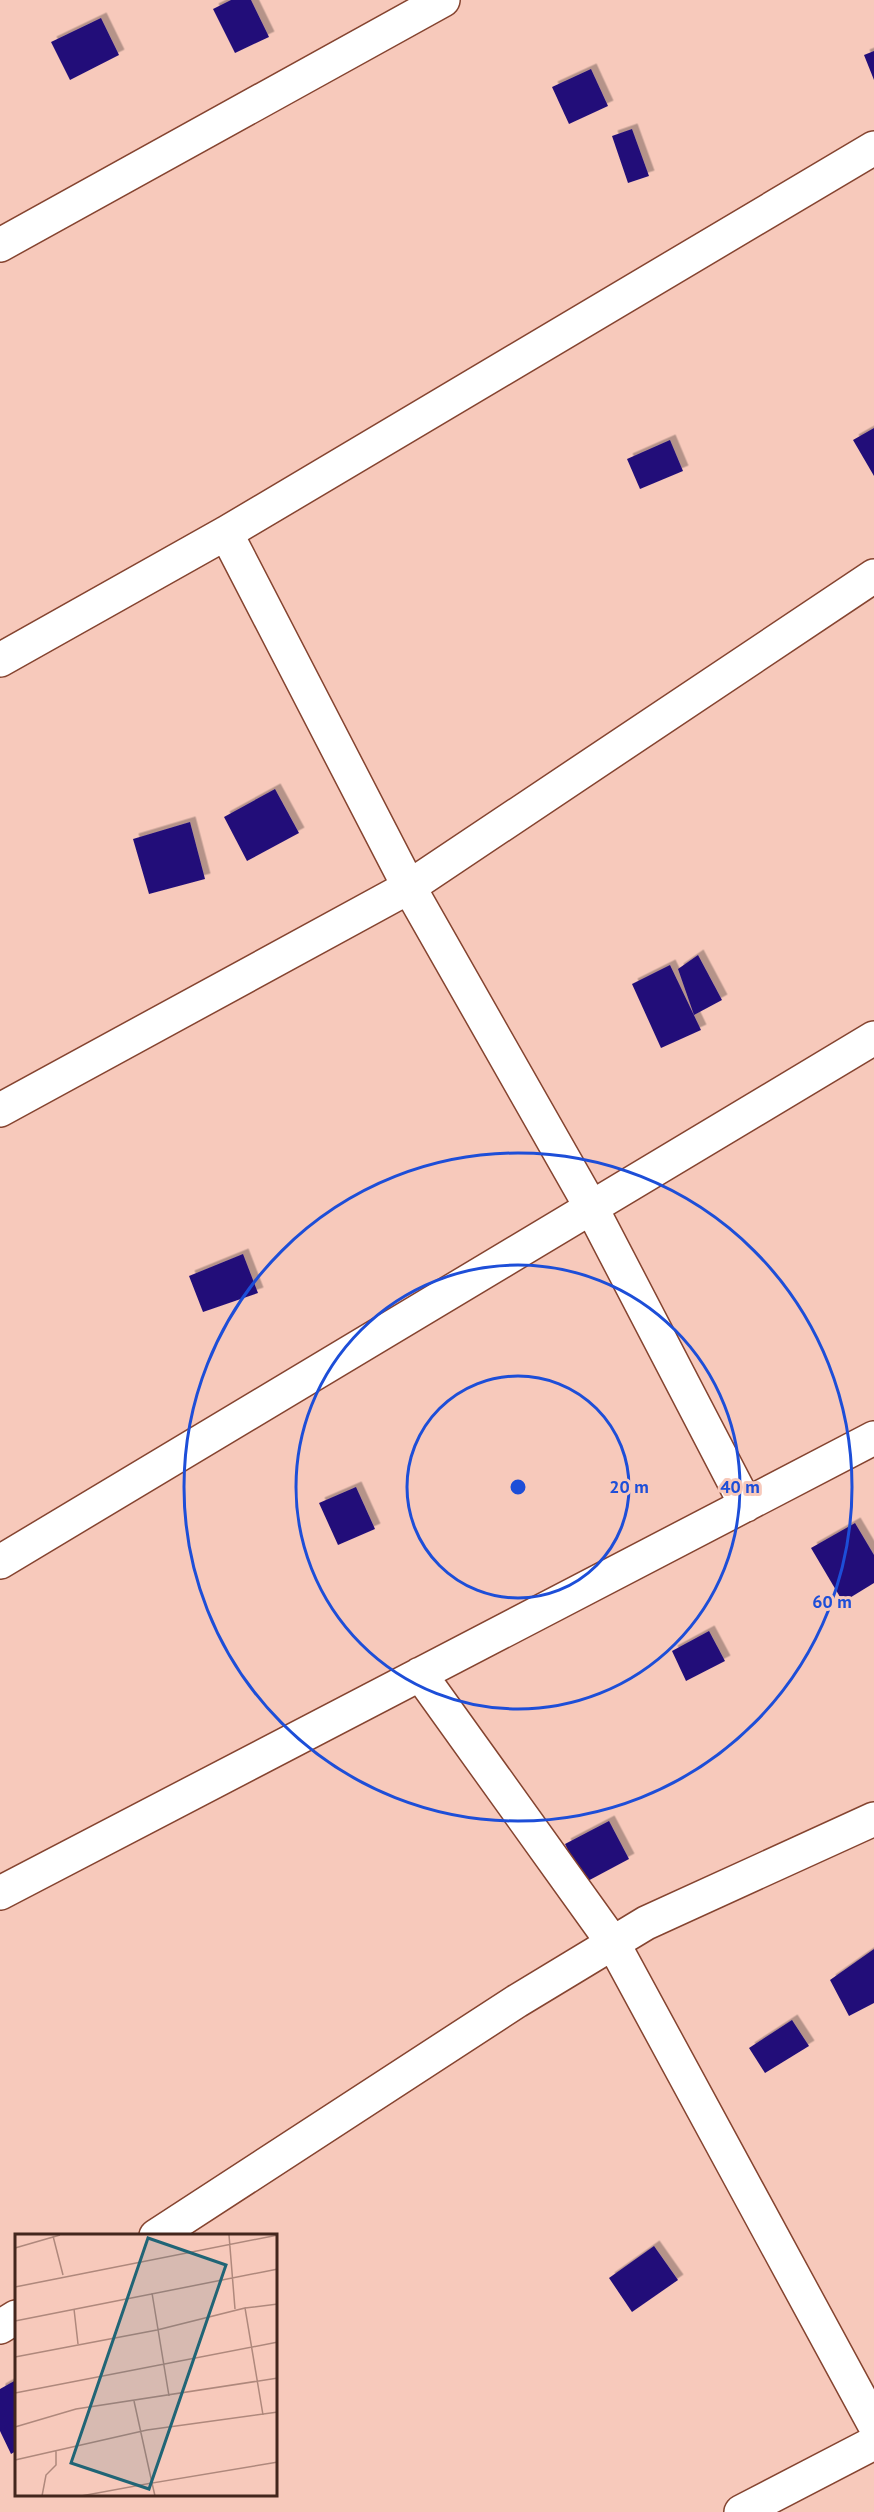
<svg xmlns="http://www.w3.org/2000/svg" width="874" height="2512" viewBox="0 0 874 2512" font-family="'PT Sans',sans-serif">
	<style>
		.building { fill: #221079; filter: url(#shadow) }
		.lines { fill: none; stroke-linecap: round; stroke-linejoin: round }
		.minor-casing { stroke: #854430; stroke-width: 36 }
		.minor { stroke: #fff; stroke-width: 33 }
		.ring { fill: none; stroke: #1d4ed8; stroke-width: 3 }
		.inset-road { fill: none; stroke: #af887c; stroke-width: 1.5 }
		.view { fill: #206576; fill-opacity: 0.15; stroke: #206576; stroke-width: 3 }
		.inset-edge { fill: none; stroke: #43261d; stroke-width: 3 }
		.centre { fill: #1d4ed8; stroke: #f7c9bb; stroke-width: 3 }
		.ring-label { font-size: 18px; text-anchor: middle; font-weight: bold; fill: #1d4ed8; stroke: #f7c9bb; stroke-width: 6; stroke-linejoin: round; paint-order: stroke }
	</style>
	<defs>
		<filter id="shadow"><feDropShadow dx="5.5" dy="-5.5" stdDeviation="0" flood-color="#0004"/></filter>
	</defs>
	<rect width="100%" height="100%" fill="#f7c9bb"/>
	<!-- building -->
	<path class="building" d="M231,0H251L269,37L235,53L213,9Z
		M101,18L119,55L70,80L51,42Z
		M874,51V80L864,55Z
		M591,69L608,106L569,124L552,87Z
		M632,129L649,176L628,183L612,136Z
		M874,428V476L853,440Z
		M670,440L683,471L640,489L627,459Z
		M275,789L299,833L247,861L224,817Z
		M190,822L205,879L149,894L133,839Z
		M698,955L722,1000L694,1015L678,969Z
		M670,965L701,1030L661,1048L632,984Z
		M243,1254L258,1293L203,1312L189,1276Z
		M356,1487L375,1529L338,1545L319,1503Z
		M855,1523L874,1555V1583L843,1602L811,1548Z
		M709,1631L725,1661L686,1681L672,1651Z
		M609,1821L629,1859L584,1883L565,1844Z
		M874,1949V2003L849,2016L830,1980Z
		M792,2020L809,2046L765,2073L749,2048Z
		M654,2246L678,2280L632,2312L609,2278Z
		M16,2380V2451L11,2454L0,2431V2389Z"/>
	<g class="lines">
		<defs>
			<path id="minor" d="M0,245L443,0
				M226,533L409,887L591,1207L746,1505
				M0,660L226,533L874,148
				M0,1110L409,887L874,576
				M0,1562L874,1038
				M420,1674L613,1943L874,2424
				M0,1893L874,1438
				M156,2236L517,2001L646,1923L874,1819
				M0,2327L16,2317
				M741,2512L874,2443"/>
		</defs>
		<!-- minor casing -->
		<use href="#minor" class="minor-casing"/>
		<!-- minor -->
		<use href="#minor" class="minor"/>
	</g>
	<!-- distance rings -->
	<g class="ring">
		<circle cx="518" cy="1487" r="111"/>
		<circle cx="518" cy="1487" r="222"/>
		<circle cx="518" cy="1487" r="334"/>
	</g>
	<!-- overview -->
	<g transform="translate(15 2234)">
		<rect width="262" height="262" fill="#f7c9bb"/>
		<path class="inset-road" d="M214,1L220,75M38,2L48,41M0,14L45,1M0,53L263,1M137,59L154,162M230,74L263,70M59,75L63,110M0,87L263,35M0,123L142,96L230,74L248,181M0,159L263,108M0,193L61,175L263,144M0,226L132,196L263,178M27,262L31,241L41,231V217M66,262L137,249L119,167M140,262L137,249L263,228"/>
		<path class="view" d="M133,4L211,31L134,255L56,229Z"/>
		<rect width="262" height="262" class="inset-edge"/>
	</g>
	<circle cx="518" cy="1487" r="9" class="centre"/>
	<g class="ring-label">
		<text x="629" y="1493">20 m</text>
		<text x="740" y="1493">40 m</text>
		<text x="832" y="1608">60 m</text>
	</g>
</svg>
